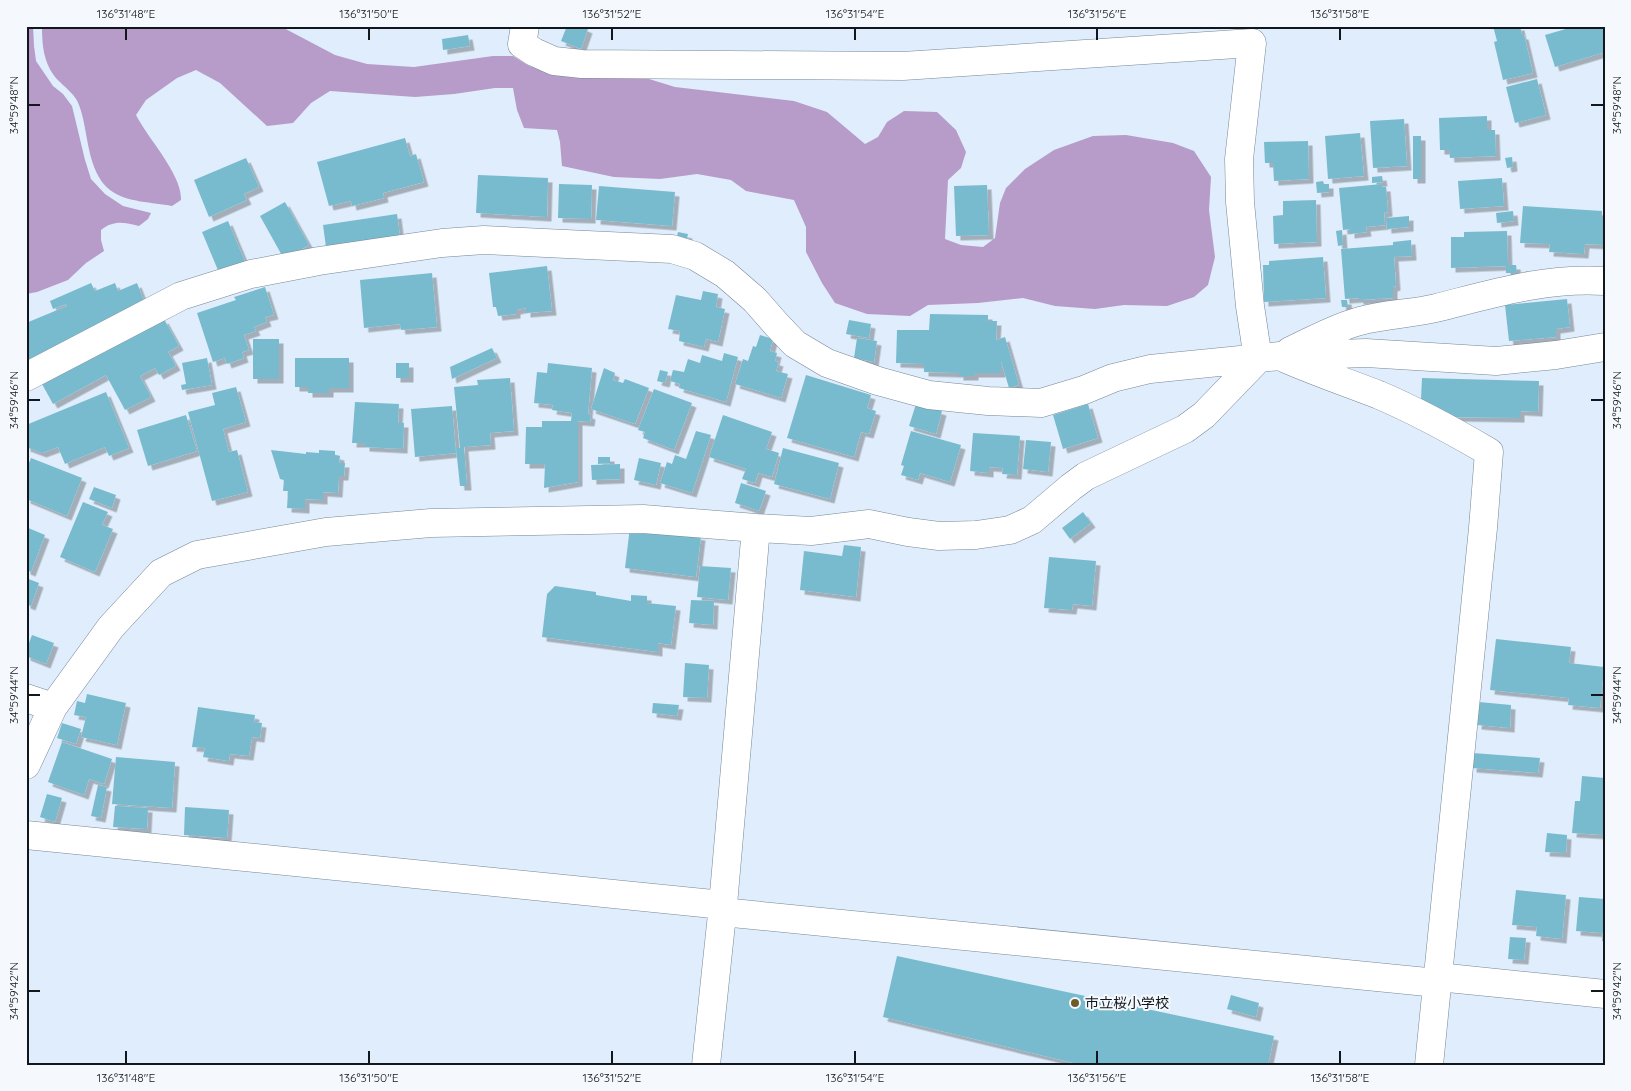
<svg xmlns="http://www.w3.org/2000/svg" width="1631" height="1091" viewBox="0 0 1631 1091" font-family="Quicksand,'Noto Sans JP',sans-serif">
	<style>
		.forest { fill: #b79bc8 }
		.building { fill: #79bbce; filter: url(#shadow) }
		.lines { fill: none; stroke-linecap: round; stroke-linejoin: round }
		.minor-casing { stroke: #778797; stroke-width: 29 }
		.minor { stroke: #fff; stroke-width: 28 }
		.ticks { fill: none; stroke: #11171d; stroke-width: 2 }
		.poi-dot { fill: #6d5b29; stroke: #f5f9fd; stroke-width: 2 }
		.labels { text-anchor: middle; stroke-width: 4; stroke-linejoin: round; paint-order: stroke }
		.poi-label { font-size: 14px; fill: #11171d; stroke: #f5f9fd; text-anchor: start }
		.neatline { fill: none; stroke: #11171d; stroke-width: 2 }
		.ticks-label { font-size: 12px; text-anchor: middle; fill: #11171d }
	</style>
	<defs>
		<filter id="shadow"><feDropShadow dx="4.5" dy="4.5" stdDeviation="0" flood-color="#0004"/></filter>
	</defs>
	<rect width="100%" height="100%" fill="#dfedfc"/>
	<!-- forest -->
	<path class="forest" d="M26,26H33L34,46L36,61L53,86L63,94L72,106L85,160L91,179L105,194L123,206L151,213L148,219L139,226C124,222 113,220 101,230V240L104,251L86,263L68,280L37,292L26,294Z
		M42,26H280L335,55L367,64L414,67L493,56H513L529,66L550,73L649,79L675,87L794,101L827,112L865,144L878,137L887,122L904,111L937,112L956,130L966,152L961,168L948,180L945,239L961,245L983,247L995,238L1000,203L1006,188L1025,169L1054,150L1093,136L1126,135L1173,143L1194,151L1211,177L1209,210L1215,257L1208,285L1194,297L1167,306L1124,305L1095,309L1055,306L1023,298L978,303L928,305L910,316L867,314L835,303L822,283L806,252V227L794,200L746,191L731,180L697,174L660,179L614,177L562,166L560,142L557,130L524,128L517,110L513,88H495L454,94L415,97L330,91L311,103L293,123L267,126L220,83L196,70L177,78L146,100L136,115C148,139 182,174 181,200L172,206C153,202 127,203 110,190C86,171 89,131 79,105C76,96 67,89 60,82C44,67 42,47 42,26Z"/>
	<!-- building -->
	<path class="building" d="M567,26H581L588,29L581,49L561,41Z
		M1493,26H1520L1522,35H1524L1533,73L1503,80L1494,42L1497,41Z
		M1576,26H1605V52L1555,67L1545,35Z
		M468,35L470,46L443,50L442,39Z
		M1537,79L1546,115L1515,123L1506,87Z
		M1487,116V130H1495L1496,156L1450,158L1449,150H1440L1439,118Z
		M1404,119L1407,166L1373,168L1370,121Z
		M1360,133L1364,176L1328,179L1325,136Z
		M1413,136H1421V179H1413Z
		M405,138L410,156L416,154L424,182L383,193L384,198L352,206L351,201L329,206L317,162Z
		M1308,141L1309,179L1274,181L1273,163H1265L1264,142Z
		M1512,157L1513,167L1507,168L1505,158Z
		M246,158L259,187L244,194L247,200L209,217L194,180Z
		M478,175L548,178L547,217L476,213Z
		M1382,176L1383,182L1372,183V177Z
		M1502,178L1504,206L1460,209L1458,181Z
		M1323,181L1324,184H1329V192L1317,193L1316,182Z
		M559,184L592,185L591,219L558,218Z
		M1382,184V187H1386L1388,212L1384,213L1385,225L1366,227L1367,232L1350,234V229L1343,230L1339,188Z
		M987,185L989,235L956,236L954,186Z
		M599,186L675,192L672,226L596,220Z
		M1316,200L1317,242L1274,244L1273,216L1283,215V201Z
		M285,202L309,245L284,259L260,216Z
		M1523,206L1602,211V219H1605V245L1585,244L1584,254L1549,252L1550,244L1520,243Z
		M1513,211L1514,221L1497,223L1496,213Z
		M397,214L400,237L326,247L323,225Z
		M1409,216V227L1387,229L1386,218Z
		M228,221L246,264L220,275L202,232Z
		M1342,230L1343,245L1338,246L1336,231Z
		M1507,231L1508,265H1516L1517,273H1506V266L1451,268V237H1464V232Z
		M678,232L688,234L686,243L676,241Z
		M1411,240L1412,256L1394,257L1396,286L1393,287V298L1359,300V298L1345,299L1341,249L1393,245V242Z
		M1323,257L1326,298L1264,302L1263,265H1269V261Z
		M547,266L552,311L526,313V308L516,310V314L498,316L496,307H493L489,273Z
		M432,273L437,327L401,330L400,324L364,328L360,280Z
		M91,283L95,291L115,283L118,291L137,283L146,306L26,363V323L67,306L66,304L53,309L50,301Z
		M265,287L274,315L265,317L267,322L254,327L256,331L244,335L249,350L242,352L244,358L227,364L225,358L213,362L197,313L236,300L234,297Z
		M703,291L718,294L716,307L725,309L718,342L706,339L704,347L679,341L680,331L668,329L676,295L701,300Z
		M1567,299L1570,327L1556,329V337L1509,341L1505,305Z
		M1341,300H1347L1348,307H1342Z
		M930,314L988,315V321H997L996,340L1005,337L1019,385L1009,388L1001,361V373H974V376H959V373L924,372V364L896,363L897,330H929Z
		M164,319L179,346L168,352L176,366L159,375L155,368L140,376L151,397L125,410L106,375L53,404L42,384Z
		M849,320L871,324L869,338L846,334Z
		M760,335L773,339L770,351L777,353L775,361L779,362L776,371L788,374L781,398L735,384L743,359L748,361L753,346L756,347Z
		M857,338L877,341L874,362L854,358Z
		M253,339H279V379H253Z
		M492,348L497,358L452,379L450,367Z
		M724,353L738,357L726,402L679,388L680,384L670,381L673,370L684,372L688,359L700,363L702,355L722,361Z
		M207,358L212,385L182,390L181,385L186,384L182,363Z
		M295,358H349V388H329V393H308V387H295Z
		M396,363H409V378H396Z
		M548,363L592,368L588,414L591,415L590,422L578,421V482L544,488L545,464H525L526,427H542V421H571L572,413L552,410L553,405L534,403L537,372L547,373Z
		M604,368L615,373L613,380L623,383L625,379L649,388L635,424L591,409Z
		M660,370L668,372L665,383L657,381Z
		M806,375L871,395L867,408L876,411L869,434L861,432L854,457L787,438Z
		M510,378L514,431L490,433L491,445L464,447L467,486H460L456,448H460L454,387L478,385L477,380Z
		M1422,378L1539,381L1538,412L1520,411V418L1452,417L1421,399Z
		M236,387L246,422L223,429L229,452L237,450L248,492L212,501L188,412L215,405L212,393Z
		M654,389L692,403L674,450L643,438L645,432L638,430Z
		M106,392L129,448L109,456L105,447L65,464L58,447L42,453L26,447V425Z
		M355,402L399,404L398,423H404L403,449L365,447V443H352Z
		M916,404L942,411L936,434L909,426Z
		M1088,404L1098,438L1063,449L1053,415Z
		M452,406L456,453L415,457L411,409Z
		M186,415L197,451L148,466L137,430Z
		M723,415L772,432L766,449L779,453L772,477L758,473L755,483L742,479L746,469L709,457Z
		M696,431L711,435L692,493L660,483L667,462L672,464L675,455L686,459Z
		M911,431L961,445L950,482L920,473L918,480L901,475L904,466L901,465Z
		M973,433L1020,436L1017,475L1002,474L1003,468L989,467V473L970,471Z
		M1026,440L1051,442L1048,472L1023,469Z
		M783,448L839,463L830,499L774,484Z
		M271,450L306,454V452L319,453V450L335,451V455L340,456L339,463H345L344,476H339L338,493L323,492V500L305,499V509L287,508L288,491H283L284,480L280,479Z
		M598,457H610V463L598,464Z
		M31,458L82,478L67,516L26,499V470Z
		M639,458L661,463L656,485L634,480Z
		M620,464V479L592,480L591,465Z
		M741,483L766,491L759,511L735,503Z
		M94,487L116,495L112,508L89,499Z
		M83,502L108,512L102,525L113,529L95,572L60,557Z
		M1083,512L1091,523L1070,539L1062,528Z
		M26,527L45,535L31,572L26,570Z
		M630,527L701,536L696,577L625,568Z
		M844,545L861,547L856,597L800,590L804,551L842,556Z
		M1049,557L1096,561L1092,606L1073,604L1072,610L1044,608Z
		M700,566L731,568L728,600L697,597Z
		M26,578L39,583L31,606L26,604Z
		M555,586L596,592V595L631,601V595L647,596V603L676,606L671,645L658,643V652L542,637L547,594Z
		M691,600L714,601L713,625L689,623Z
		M32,635L54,643L46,664L26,656V651Z
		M1496,639L1571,647L1569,663L1604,667L1600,708L1568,705L1569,698L1490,690Z
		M685,663L709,665L707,698L683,697Z
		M87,694L126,703L117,745L81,737L86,717L74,715L77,701L85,703Z
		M1479,702L1511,705L1510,728L1477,725Z
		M653,703L679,705L677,716L652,713Z
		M198,707L255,715L254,722L262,723L260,738L252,737L249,756L230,754L229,761L203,757L205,748L192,747Z
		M62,723L81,729L76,744L57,738Z
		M62,742L112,759L104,784L89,779L84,795L48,782Z
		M1473,753L1540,758L1538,773L1472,768Z
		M116,757L175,762L172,808L112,804Z
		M1582,776L1605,778V835L1572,833L1575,801H1580Z
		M98,785L107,787L101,818L91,816Z
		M47,794L62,798L55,822L40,817Z
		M115,806L148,808L147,829L113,827Z
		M185,807L229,810L227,838L184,835Z
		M1547,833L1567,835L1566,853L1545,852Z
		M1516,890L1566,895L1562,939L1536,936L1537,927L1512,925Z
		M1579,897L1605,899V941H1602L1603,933L1576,931Z
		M1510,937L1526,938L1524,960L1508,959Z
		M897,956L1274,1036L1268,1065H1082L883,1017Z
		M1231,995L1259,1003L1256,1017L1227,1009Z"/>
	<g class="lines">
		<defs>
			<path id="minor" d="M1290,351C1312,341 1336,327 1360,321C1385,314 1411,314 1436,308C1492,294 1546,277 1605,281
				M1286,359C1316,372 1348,383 1379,395C1417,411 1453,431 1489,452L1483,528L1429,1065
				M26,377L181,296L251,274L319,261L394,250L442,243L484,240L672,249L695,256L725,274L755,300L776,324L795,344L827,363L878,381L929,395L988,401L1041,403L1084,390L1113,378L1150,369L1280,356L1366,353L1496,361L1556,355L1605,347
				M26,698L53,707
				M26,765L53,707L111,627L161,573L197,555L326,532L431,523L643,519L756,528L811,531L869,524L908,532L939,536L976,535L1010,530L1032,520L1071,487L1086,476L1185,429L1204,415L1258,359L1250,306L1240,202L1239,159L1252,43L903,66L582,64L554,61L534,52L522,44L525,26
				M26,835L723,905
				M722,912L1437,983
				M1438,977L1605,994
				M706,1065L723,905L756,528"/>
		</defs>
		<!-- minor casing -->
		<use href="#minor" class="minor-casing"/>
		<!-- minor -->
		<use href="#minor" class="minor"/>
	</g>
	<!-- ticks -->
	<path class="ticks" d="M126,28V40M369,28V40M612,28V40M855,28V40M1097,28V40M1340,28V40M28,105H40M1591,105H1604M28,400H40M1591,400H1604M28,695H40M1591,695H1604M28,991H40M1591,991H1604M126,1051V1064M369,1051V1064M612,1051V1064M855,1051V1064M1097,1051V1064M1340,1051V1064"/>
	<!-- markers -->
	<circle class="poi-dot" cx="1075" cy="1003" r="5"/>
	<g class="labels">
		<!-- poi labels -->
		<g class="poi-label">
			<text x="1085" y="1008">市立桜小学校</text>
		</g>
	</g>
	<!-- border -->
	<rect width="1631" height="1091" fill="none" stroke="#f5f9fd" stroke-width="55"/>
	<rect x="28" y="28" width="1576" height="1036" class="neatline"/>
	<g class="ticks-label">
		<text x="126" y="18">136°31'48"E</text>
		<text x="369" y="18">136°31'50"E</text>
		<text x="612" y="18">136°31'52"E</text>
		<text x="855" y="18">136°31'54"E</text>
		<text x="1097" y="18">136°31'56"E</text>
		<text x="1340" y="18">136°31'58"E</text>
		<text transform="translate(14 105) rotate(-90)" y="4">34°59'48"N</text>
		<text transform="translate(1617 105) rotate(-90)" y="4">34°59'48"N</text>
		<text transform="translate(14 400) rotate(-90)" y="4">34°59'46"N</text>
		<text transform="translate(1617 400) rotate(-90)" y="4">34°59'46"N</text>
		<text transform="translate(14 695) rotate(-90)" y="4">34°59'44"N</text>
		<text transform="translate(1617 695) rotate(-90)" y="4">34°59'44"N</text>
		<text transform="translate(14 991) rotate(-90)" y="4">34°59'42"N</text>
		<text transform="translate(1617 991) rotate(-90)" y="4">34°59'42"N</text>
		<text x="126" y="1082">136°31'48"E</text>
		<text x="369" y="1082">136°31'50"E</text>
		<text x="612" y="1082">136°31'52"E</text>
		<text x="855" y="1082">136°31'54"E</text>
		<text x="1097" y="1082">136°31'56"E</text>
		<text x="1340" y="1082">136°31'58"E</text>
	</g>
</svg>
